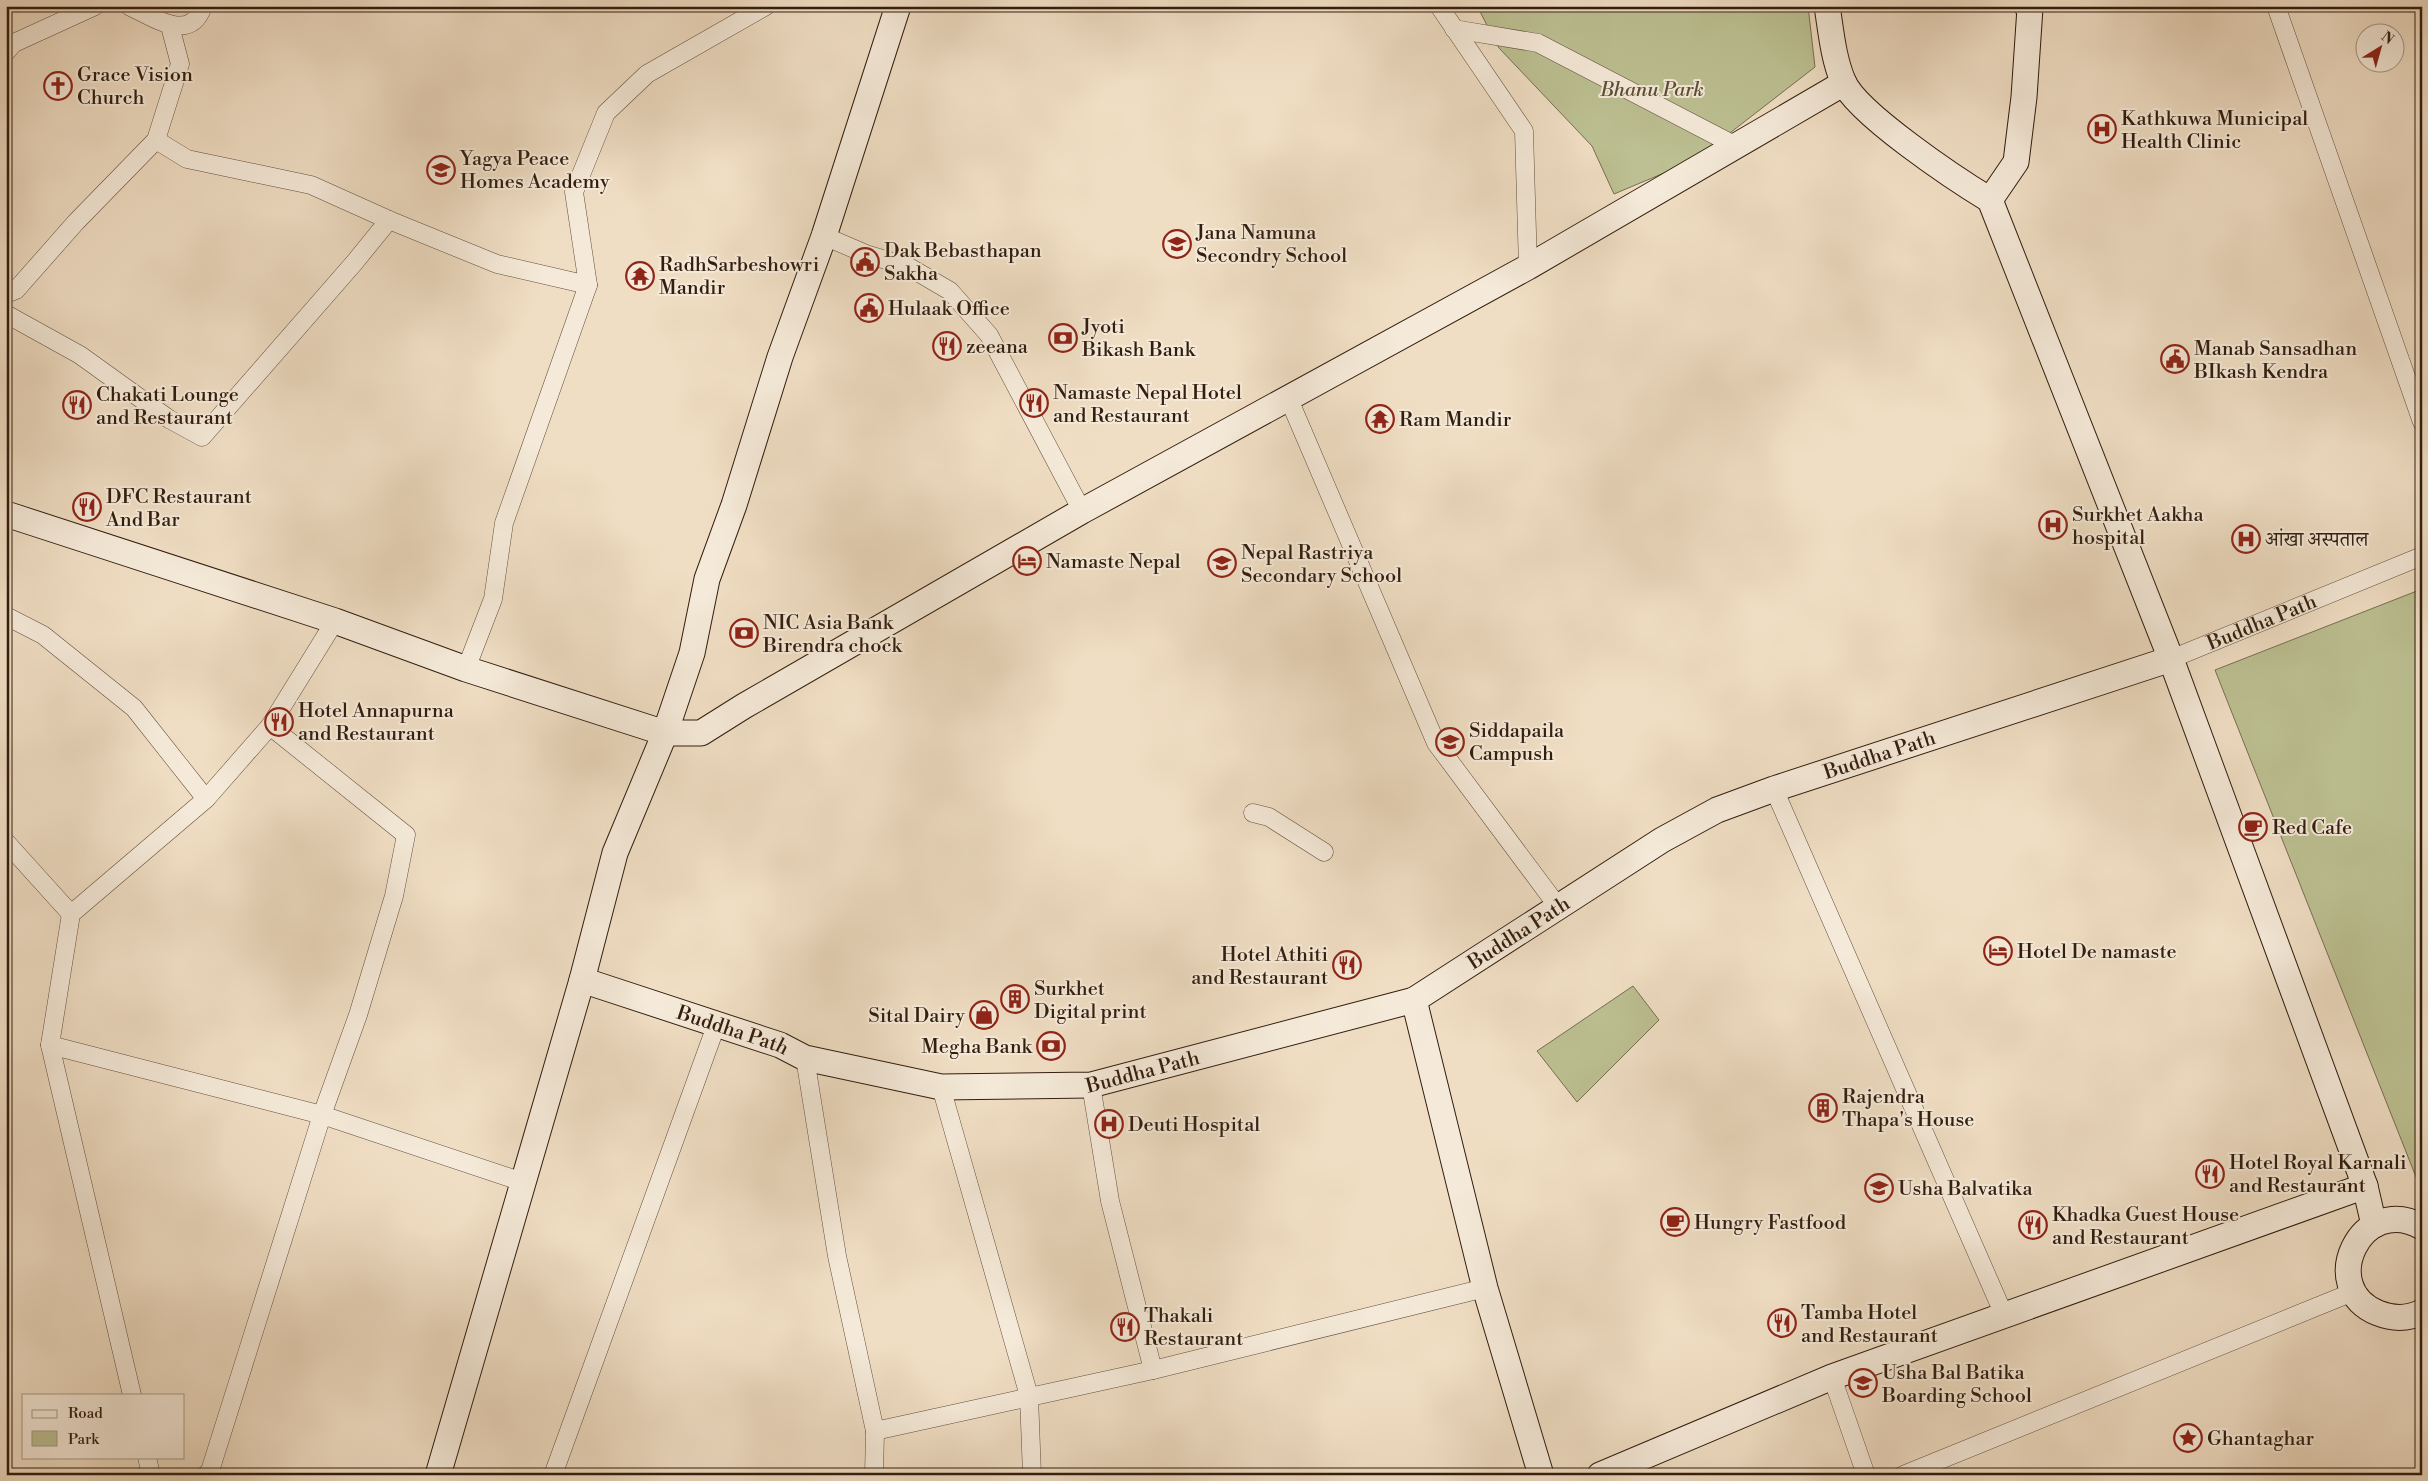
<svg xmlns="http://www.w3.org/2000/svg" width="2428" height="1481" viewBox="0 0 2428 1481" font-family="'Libre Bodoni','Noto Serif Devanagari',serif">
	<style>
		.green { fill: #bcc092; stroke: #776e50 }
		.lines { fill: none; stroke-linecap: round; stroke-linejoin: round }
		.street-casing { stroke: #624d3c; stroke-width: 19 }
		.secondary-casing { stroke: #321d0e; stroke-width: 27 }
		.street { stroke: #f5ead9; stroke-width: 18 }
		.secondary { stroke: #f5ead9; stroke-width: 25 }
		.labels { text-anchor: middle; stroke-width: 4; stroke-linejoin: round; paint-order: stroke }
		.poi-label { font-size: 20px; fill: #321d0e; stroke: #f5ead9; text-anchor: start }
		.park-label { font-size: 20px; font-style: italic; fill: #5b4e36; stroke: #f5ead9 }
		.street-label { font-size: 20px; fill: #321d0e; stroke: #f5ead9 }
	</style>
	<rect width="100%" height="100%" fill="#f0dec4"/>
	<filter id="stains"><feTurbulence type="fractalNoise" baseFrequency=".004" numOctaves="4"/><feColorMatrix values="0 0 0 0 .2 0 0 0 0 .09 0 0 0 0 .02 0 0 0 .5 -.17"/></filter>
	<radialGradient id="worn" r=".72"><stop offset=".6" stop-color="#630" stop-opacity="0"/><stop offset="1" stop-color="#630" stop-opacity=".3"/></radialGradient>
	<!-- green -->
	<path class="green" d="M1477,6H1808L1815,67L1695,160L1614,194L1592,146L1499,48Z
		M2422,589V1187H2420L2215,670Z
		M1633,986L1659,1020L1577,1102L1537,1051Z"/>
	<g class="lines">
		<defs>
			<g id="street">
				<path d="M129,6C153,17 190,44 203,6"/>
				<path d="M1439,6L1524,131L1528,267"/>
				<path d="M2276,6L2422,422"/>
				<path d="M1454,29L1538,43L1736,146"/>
				<path d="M6,52L14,43L95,6"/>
				<path d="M156,140L187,159L311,185L389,220L497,264L588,285"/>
				<path d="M824,236L866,254L909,267L950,291L989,335L1082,511"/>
				<path d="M6,294L16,290L76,222L156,140L180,64L170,26"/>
				<path d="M6,314L80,355L169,419L202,437L354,263L389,220"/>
				<path d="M1288,397L1436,743L1559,908"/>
				<path d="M6,616L43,635L134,708L206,799"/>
				<path id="s1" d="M2171,659L2422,556"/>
				<path d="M466,669L493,599L504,523L588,285L574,192L606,113L647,74L766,6"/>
				<path d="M1774,789L2004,1315"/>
				<path d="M1253,813L1269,817L1324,852"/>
				<path d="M6,842L71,914"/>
				<path d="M50,1045L322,1115L523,1182"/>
				<path d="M805,1058L837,1256L875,1431L874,1475"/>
				<path d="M1091,1085L1110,1201L1153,1370"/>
				<path d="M941,1087L1029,1396L1032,1475"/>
				<path d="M1832,1377L1866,1475"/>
				<path d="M132,1395L50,1045L71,914L206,799L270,726"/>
				<path d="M875,1431L1153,1370L1485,1288"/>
				<path d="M147,1457L151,1475"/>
				<path d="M206,1475L210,1471L322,1115L358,1015L394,896L406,835L270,726L335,621"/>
				<path d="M553,1475L717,1023"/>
				<path d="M1903,1475L2353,1292"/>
			</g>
			<g id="secondary">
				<path d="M1827,6C1831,31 1833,57 1843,81C1856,113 1957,180 1990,200L2171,659L2365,1186L2374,1225"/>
				<path d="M1990,200L2016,162L2024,97L2030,8L2027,6"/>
				<path d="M6,514L335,621L466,669L665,733H701L744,706L1082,511L1528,267L1844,83"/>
				<path id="s2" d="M582,980L780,1045L805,1058L941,1087L1091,1085L1414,1000L1662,840L1717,810L1774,789L2171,659"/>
				<path d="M1414,1000L1485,1288L1541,1475"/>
				<path d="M2422,1227C2361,1192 2316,1288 2378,1313C2393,1319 2408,1319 2422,1312"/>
				<path d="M438,1475L582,980L615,853L665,733L692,653L707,579L734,505L780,357L824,236L898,6"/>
				<path d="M1600,1475L1832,1377L2365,1186"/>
			</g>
		</defs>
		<!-- street casing -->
		<use href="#street" class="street-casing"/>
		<!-- secondary casing -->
		<use href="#secondary" class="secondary-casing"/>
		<!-- street -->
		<use href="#street" class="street"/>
		<!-- secondary -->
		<use href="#secondary" class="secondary"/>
	</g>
	<!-- icons -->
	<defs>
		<symbol id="church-ring" viewBox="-11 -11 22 22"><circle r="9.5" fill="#f5ead9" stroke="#8f2418" stroke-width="1.5"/><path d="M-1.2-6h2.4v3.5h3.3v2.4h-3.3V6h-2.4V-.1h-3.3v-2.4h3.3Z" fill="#8f2418"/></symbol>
		<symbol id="hospital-ring" viewBox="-11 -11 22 22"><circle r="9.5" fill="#f5ead9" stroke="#8f2418" stroke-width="1.5"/><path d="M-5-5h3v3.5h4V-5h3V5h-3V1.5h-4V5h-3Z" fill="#8f2418"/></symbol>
		<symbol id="school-ring" viewBox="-11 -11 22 22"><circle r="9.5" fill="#f5ead9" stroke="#8f2418" stroke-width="1.5"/><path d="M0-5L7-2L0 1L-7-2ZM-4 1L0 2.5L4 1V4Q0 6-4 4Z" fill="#8f2418"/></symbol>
		<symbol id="civic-ring" viewBox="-11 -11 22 22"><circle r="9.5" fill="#f5ead9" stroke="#8f2418" stroke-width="1.5"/><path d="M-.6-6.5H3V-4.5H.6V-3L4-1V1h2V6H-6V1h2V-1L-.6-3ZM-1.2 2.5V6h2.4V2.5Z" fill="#8f2418"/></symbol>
		<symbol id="temple-ring" viewBox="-11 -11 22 22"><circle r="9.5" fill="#f5ead9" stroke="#8f2418" stroke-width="1.5"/><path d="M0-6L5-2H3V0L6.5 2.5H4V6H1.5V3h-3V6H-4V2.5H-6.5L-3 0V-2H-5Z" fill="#8f2418"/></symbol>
		<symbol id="bank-ring" viewBox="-11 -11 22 22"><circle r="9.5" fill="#f5ead9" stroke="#8f2418" stroke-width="1.5"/><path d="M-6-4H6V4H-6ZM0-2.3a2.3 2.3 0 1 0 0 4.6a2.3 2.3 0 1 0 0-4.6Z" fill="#8f2418"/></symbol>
		<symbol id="restaurant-ring" viewBox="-11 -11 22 22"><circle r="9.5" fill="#f5ead9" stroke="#8f2418" stroke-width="1.5"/><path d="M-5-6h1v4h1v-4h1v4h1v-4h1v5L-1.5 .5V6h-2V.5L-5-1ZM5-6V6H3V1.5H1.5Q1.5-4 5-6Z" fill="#8f2418"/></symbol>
		<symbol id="hotel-ring" viewBox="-11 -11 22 22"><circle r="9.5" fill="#f5ead9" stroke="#8f2418" stroke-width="1.5"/><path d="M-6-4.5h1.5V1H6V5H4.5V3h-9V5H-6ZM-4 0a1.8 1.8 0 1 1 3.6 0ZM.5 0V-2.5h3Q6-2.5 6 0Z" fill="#8f2418"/></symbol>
		<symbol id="university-ring" viewBox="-11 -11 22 22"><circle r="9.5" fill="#f5ead9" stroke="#8f2418" stroke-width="1.5"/><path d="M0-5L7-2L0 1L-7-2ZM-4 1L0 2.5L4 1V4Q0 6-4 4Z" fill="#8f2418"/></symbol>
		<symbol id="cafe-ring" viewBox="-11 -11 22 22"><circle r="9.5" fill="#f5ead9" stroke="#8f2418" stroke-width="1.5"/><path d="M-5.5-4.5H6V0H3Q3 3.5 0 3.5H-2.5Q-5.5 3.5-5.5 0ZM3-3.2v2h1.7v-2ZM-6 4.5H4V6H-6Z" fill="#8f2418"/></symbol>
		<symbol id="building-ring" viewBox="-11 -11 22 22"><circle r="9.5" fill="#f5ead9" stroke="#8f2418" stroke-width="1.5"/><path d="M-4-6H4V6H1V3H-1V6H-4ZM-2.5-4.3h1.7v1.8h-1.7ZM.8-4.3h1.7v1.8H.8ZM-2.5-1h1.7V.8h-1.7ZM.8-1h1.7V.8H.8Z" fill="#8f2418"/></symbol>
		<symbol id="shop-ring" viewBox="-11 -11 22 22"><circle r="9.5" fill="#f5ead9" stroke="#8f2418" stroke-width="1.5"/><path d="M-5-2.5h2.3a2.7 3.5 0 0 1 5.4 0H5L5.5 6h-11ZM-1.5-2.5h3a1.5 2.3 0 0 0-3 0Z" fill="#8f2418"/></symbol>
		<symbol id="sight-ring" viewBox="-11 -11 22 22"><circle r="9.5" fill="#f5ead9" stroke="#8f2418" stroke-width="1.5"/><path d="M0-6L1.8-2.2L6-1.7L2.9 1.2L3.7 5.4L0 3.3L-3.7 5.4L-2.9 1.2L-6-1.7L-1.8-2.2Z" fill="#8f2418"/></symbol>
	</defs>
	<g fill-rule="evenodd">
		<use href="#church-ring" x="42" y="70" width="32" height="32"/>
		<use href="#hospital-ring" x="2086" y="113" width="32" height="32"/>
		<use href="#school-ring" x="425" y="154" width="32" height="32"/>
		<use href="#school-ring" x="1161" y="228" width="32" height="32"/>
		<use href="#civic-ring" x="849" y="246" width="32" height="32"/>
		<use href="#temple-ring" x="624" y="260" width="32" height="32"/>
		<use href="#civic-ring" x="853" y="292" width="32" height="32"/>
		<use href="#bank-ring" x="1047" y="322" width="32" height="32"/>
		<use href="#restaurant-ring" x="931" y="330" width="32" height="32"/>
		<use href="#civic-ring" x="2159" y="343" width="32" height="32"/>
		<use href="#restaurant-ring" x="1018" y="387" width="32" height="32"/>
		<use href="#restaurant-ring" x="61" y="389" width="32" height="32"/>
		<use href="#temple-ring" x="1364" y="403" width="32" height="32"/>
		<use href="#restaurant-ring" x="71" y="491" width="32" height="32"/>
		<use href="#hospital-ring" x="2037" y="509" width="32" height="32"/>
		<use href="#hospital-ring" x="2230" y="523" width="32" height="32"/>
		<use href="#hotel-ring" x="1011" y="545" width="32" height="32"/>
		<use href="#school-ring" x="1206" y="547" width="32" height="32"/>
		<use href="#bank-ring" x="728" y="617" width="32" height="32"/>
		<use href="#restaurant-ring" x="263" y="706" width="32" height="32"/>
		<use href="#university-ring" x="1434" y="726" width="32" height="32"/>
		<use href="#cafe-ring" x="2237" y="811" width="32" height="32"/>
		<use href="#hotel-ring" x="1982" y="935" width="32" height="32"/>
		<use href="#restaurant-ring" x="1331" y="949" width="32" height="32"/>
		<use href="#building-ring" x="999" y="983" width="32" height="32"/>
		<use href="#shop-ring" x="968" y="999" width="32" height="32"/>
		<use href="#bank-ring" x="1035" y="1030" width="32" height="32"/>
		<use href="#building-ring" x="1807" y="1092" width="32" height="32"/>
		<use href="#hospital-ring" x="1093" y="1108" width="32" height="32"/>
		<use href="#restaurant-ring" x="2194" y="1158" width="32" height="32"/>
		<use href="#school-ring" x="1863" y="1172" width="32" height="32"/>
		<use href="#cafe-ring" x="1659" y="1206" width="32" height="32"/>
		<use href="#restaurant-ring" x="2017" y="1209" width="32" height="32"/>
		<use href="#restaurant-ring" x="1766" y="1307" width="32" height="32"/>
		<use href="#restaurant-ring" x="1109" y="1311" width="32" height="32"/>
		<use href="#school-ring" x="1847" y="1367" width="32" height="32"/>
		<use href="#sight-ring" x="2172" y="1422" width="32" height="32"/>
	</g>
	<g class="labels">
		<!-- poi labels -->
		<g class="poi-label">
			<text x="77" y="81">Grace Vision<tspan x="77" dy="23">Church</tspan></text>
			<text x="2121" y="125">Kathkuwa Municipal<tspan x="2121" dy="23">Health Clinic</tspan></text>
			<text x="460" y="165">Yagya Peace<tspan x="460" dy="23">Homes Academy</tspan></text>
			<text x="1196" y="239">Jana Namuna<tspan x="1196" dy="23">Secondry School</tspan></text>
			<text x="884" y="257">Dak Bebasthapan<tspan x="884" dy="23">Sakha</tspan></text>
			<text x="659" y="271">RadhSarbeshowri<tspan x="659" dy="23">Mandir</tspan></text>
			<text x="888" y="315">Hulaak Office</text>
			<text x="1082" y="333">Jyoti<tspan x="1082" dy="23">Bikash Bank</tspan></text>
			<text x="966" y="353">zeeana</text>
			<text x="2194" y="355">Manab Sansadhan<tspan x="2194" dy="23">BIkash Kendra</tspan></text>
			<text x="1053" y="399">Namaste Nepal Hotel<tspan x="1053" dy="23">and Restaurant</tspan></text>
			<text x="96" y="401">Chakati Lounge<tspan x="96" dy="23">and Restaurant</tspan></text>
			<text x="1399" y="426">Ram Mandir</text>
			<text x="106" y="503">DFC Restaurant<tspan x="106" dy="23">And Bar</tspan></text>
			<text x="2072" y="521">Surkhet Aakha<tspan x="2072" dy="23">hospital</tspan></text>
			<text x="2265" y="546">आंखा अस्पताल</text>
			<text x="1241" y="559">Nepal Rastriya<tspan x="1241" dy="23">Secondary School</tspan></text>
			<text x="1046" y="568">Namaste Nepal</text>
			<text x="763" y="629">NIC Asia Bank<tspan x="763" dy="23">Birendra chock</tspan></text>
			<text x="298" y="717">Hotel Annapurna<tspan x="298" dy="23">and Restaurant</tspan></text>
			<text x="1469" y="737">Siddapaila<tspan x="1469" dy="23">Campush</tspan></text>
			<text x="2272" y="834">Red Cafe</text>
			<text x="2017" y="958">Hotel De namaste</text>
			<text x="1328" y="961" text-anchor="end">Hotel Athiti<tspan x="1328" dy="23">and Restaurant</tspan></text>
			<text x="1034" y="995">Surkhet<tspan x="1034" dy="23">Digital print</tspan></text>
			<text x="965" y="1022" text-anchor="end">Sital Dairy</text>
			<text x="1032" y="1053" text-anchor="end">Megha Bank</text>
			<text x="1842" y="1103">Rajendra<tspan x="1842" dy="23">Thapa's House</tspan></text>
			<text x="1128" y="1131">Deuti Hospital</text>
			<text x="2229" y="1169">Hotel Royal Karnali<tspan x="2229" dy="23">and Restaurant</tspan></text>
			<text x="1898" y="1195">Usha Balvatika</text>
			<text x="2052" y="1221">Khadka Guest House<tspan x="2052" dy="23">and Restaurant</tspan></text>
			<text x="1694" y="1229">Hungry Fastfood</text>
			<text x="1801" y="1319">Tamba Hotel<tspan x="1801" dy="23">and Restaurant</tspan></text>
			<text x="1144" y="1322">Thakali<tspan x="1144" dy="23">Restaurant</tspan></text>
			<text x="1882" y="1379">Usha Bal Batika<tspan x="1882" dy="23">Boarding School</tspan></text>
			<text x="2207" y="1445">Ghantaghar</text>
		</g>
		<!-- park labels -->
		<g class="park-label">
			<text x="1652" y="96">Bhanu Park</text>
		</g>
		<!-- street labels -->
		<g class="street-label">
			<text dy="7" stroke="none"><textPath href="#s1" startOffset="98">Buddha Path</textPath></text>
			<text dy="7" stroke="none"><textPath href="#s2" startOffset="1389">Buddha Path</textPath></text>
			<text dy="7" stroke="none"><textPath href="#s2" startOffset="984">Buddha Path</textPath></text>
			<text dy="7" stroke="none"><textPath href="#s2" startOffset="159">Buddha Path</textPath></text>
			<text dy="7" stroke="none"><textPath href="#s2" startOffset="579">Buddha Path</textPath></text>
		</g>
	</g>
	<!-- margin -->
	<rect width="2428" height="1481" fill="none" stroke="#f0dec4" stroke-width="25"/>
	<rect x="8" y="8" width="2413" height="1466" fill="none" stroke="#321d0e" stroke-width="2.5"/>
	<rect x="12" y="12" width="2403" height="1456" fill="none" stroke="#321d0e"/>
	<!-- legend -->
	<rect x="22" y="1394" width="162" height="65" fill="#f5ead9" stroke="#a79888"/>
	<rect x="32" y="1410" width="25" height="8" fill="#f5ead9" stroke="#a79888"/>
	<text x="68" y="1418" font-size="15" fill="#321d0e">Road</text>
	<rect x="32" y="1431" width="25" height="15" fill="#bcc092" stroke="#a79888"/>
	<text x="68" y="1444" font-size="15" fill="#321d0e">Park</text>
	<!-- north arrow -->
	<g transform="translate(2380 48) rotate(37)"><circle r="24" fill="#f5ead9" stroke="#a79888"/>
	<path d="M0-4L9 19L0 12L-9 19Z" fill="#8f2418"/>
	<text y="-8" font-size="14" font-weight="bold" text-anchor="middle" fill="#321d0e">N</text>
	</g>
	<rect width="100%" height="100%" filter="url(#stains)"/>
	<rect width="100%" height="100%" fill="url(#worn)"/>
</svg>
